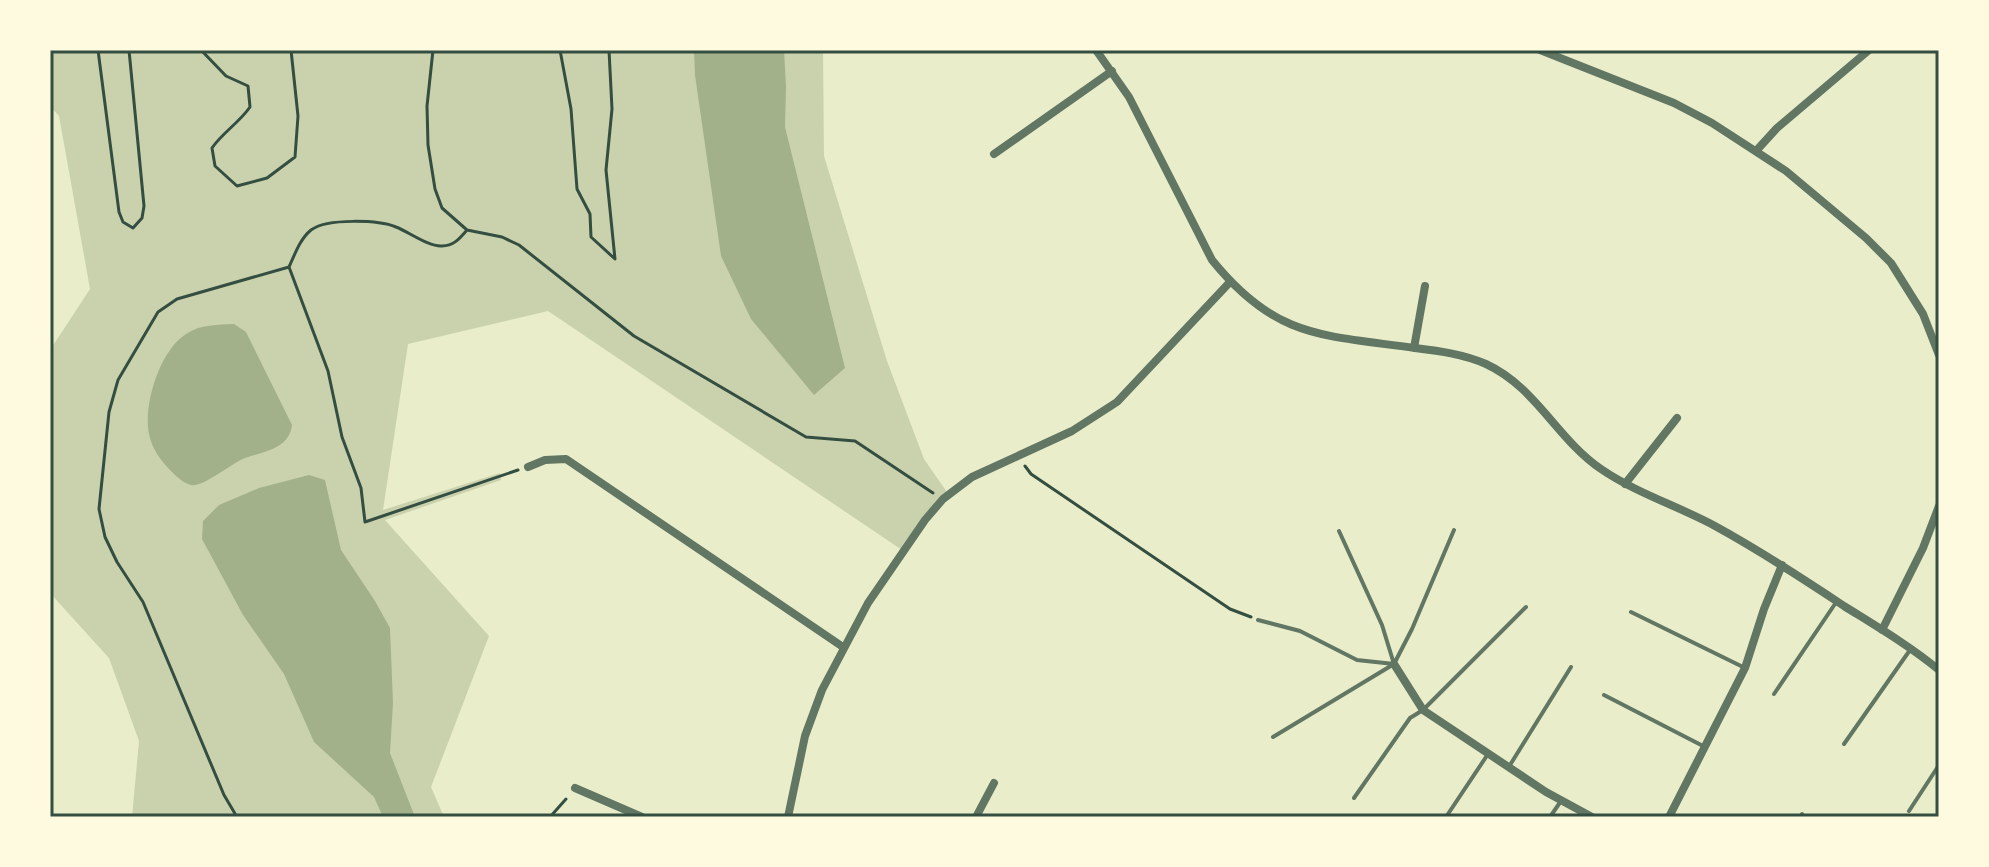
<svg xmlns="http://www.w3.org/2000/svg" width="1989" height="867" viewBox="0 0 1989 867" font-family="Cabin,sans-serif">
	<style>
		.green { fill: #cad2ad }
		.water { fill: #a3b18a }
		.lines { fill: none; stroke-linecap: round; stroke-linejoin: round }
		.path { stroke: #344e41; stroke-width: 3 }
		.service { stroke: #617663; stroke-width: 4 }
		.minor { stroke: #617663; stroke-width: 8 }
		.neatline { fill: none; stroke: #344e41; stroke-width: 3 }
	</style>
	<rect width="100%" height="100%" fill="#e9edc9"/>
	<!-- green -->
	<path class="green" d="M50,50H823L824,156L887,361L924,459L949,495L902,550L548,311L408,344L383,510L500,473L501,480L385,520L489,636L431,787L444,817H132L139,741L109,658L50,593V350L90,289L59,116L50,106Z"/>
	<!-- water -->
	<path class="water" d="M694,50H784L786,87L785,127L845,368L814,395L751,319L721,256L695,75Z
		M234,324L246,332L292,425C289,449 265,451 245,458C232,463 202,488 191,485C183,483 177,477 171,471C161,461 152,449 149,434C143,405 160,350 186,334C201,324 217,325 234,324Z
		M309,475L325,480L341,550L375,601L390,628L393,703L390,753L415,817H383L374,797L314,742L284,674L243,615L202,539L203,521L219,505L259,488Z"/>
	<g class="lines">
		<!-- path -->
		<path class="path" d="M98,50L119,212L123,222L133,228L142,218L144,206L129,50
			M201,50L226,76L248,86L250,107C239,123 223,132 212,148L215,166L237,186L267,178L295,157L298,116L291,50
			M433,50L427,106L428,145L435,189L442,208L467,230L502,237L519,245L634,336L806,437L855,441L933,493
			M560,50L571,109L577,189L590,214L591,237L615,259L606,170L612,109L609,50
			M289,267L328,371L342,437L361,488L365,522L518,470
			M1025,466L1031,474L1230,609L1251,617
			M237,817L224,795L143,602L117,562L105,537L99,509L109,412L118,380L158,312L177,299L289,267C295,254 300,239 311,230C327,218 379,220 396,227C409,232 429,247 442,246C454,246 460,238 467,230
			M550,817L566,799"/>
		<!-- service -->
		<path class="service" d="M1631,612L1743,667
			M1258,620L1300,631L1357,660L1394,664L1382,625L1339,531
			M1774,694L1837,601
			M1604,695L1705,747
			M1273,737L1394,664L1412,629L1454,530
			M1844,744L1910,650
			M1510,765L1571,667
			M1354,798L1410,718L1423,710L1526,607
			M1909,811L1939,765
			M1446,817L1488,754
			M1550,817L1561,801
			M1800,817L1802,814"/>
		<!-- minor -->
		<path class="minor" d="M1096,50L1129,97L1212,260C1276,339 1322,335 1415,348C1439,351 1463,354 1486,364C1536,387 1557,439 1601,469C1636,493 1678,506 1715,526C1759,550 1802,578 1844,606C1876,626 1910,646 1939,670
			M1540,50L1674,103L1712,123L1786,171L1866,238L1891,263L1923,314L1939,355
			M1756,151L1777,128L1869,50
			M994,154L1112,71
			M1414,348L1425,286
			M528,467L545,460L566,459L843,647
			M1625,484L1677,418
			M1882,630L1923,548L1939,506
			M1394,664L1423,710L1546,792L1592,817
			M575,788L642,817
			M788,817L805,736L822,690L868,603L925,520L943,499L972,477L1072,431L1117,402L1230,282
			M976,817L994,783
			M1669,817L1745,668L1764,609L1782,565"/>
	</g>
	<!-- border -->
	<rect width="1989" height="867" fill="none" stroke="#fefae0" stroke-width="104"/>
	<rect x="52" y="52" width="1885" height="763" class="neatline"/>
</svg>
